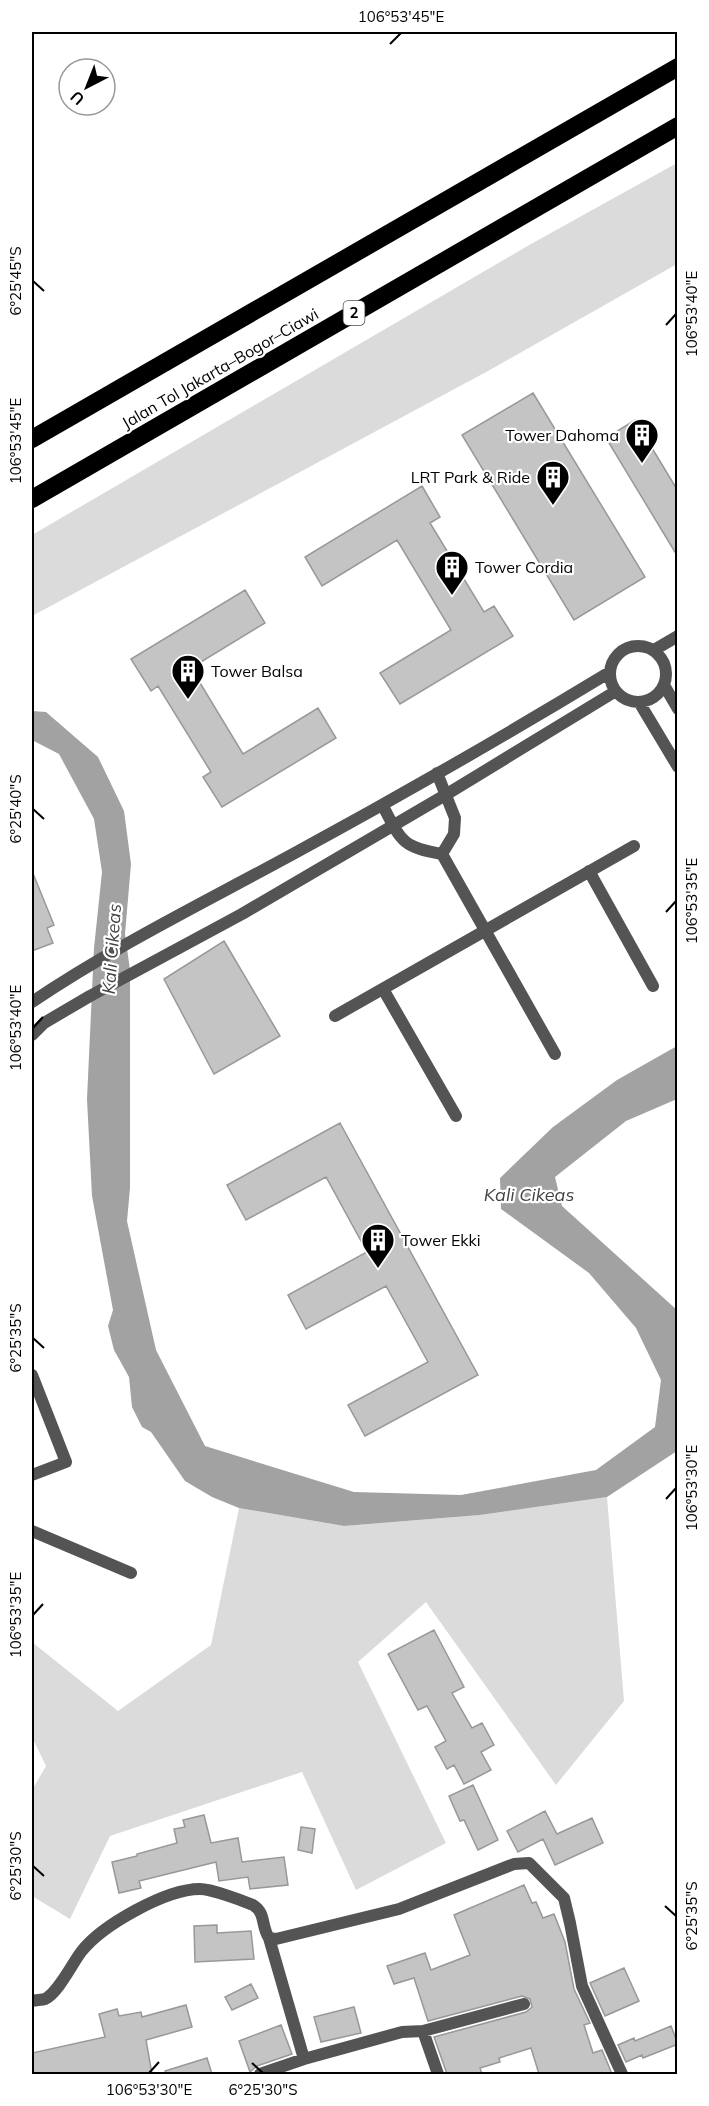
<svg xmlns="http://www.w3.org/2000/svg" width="709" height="2106" viewBox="0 0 709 2106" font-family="Mulish,sans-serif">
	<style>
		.green { fill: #dbdbdb }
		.water { fill: #a2a2a2 }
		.building { fill: #c4c4c4; stroke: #989898; stroke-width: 1.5 }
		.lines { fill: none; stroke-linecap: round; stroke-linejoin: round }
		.minor { stroke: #545454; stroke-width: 12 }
		.motorway { stroke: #000; stroke-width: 18 }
		.ticks { fill: none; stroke: #000; stroke-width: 2 }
		.labels { text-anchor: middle; stroke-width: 4.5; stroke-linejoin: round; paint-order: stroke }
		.shield { fill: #fff; stroke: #4c4c4c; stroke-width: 1.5 }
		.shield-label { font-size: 15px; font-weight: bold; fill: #000 }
		.street-label { font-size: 16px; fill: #000; stroke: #fff }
		.poi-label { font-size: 16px; fill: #000; stroke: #fff; text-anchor: start }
		.water-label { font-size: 18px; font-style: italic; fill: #434343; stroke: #fff }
		.neatline { fill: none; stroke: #000; stroke-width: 2 }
		.ticks-label { font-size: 15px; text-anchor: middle; fill: #000 }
	</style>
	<rect width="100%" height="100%" fill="#fff"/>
	<!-- green -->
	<path class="green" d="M677,163V264L488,371L32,616V535L531,244Z
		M607,1497L624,1701L556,1785L426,1602L358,1662L446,1843L356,1890L302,1772L110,1836L70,1919L32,1896V1790L46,1766L32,1737V1642L118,1711L211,1645L239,1508L344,1526L480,1515Z"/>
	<!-- water -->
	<path class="water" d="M32,711L46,712L98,757L124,811L131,864L125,934L130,970V1188L127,1221L156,1350L205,1446L354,1492L461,1495L596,1470L655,1427L661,1380L636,1328L589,1273L501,1209L500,1178L553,1127L617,1080L677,1046V1099L626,1121L555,1177L562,1206L677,1310V1451L607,1497L480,1515L344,1526L239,1508L212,1497L185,1481L151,1432L142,1427L132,1407L129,1377L114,1350L108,1326L113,1310L92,1196L87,1099L94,948L102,872L94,819L59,754L32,740Z"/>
	<!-- building -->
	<path class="building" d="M533,393L645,577L574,620L462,435Z
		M635,420L678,491V557L606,438Z
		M422,486L440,517L430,523L484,612L494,606L513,636L400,704L380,673L451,630L397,540L322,586L305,557Z
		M245,590L265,623L191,668L243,754L318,708L336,738L222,807L203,777L211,772L158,686L151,691L131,659Z
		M32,871L54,925L47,928L53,943L32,951Z
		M224,941L280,1036L214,1074L164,979Z
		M340,1123L478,1375L365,1436L348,1405L428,1362L386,1286L306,1329L288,1295L367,1252L326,1177L246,1220L227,1185Z
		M434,1630L464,1687L452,1693L472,1728L482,1723L494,1745L481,1752L491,1770L464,1784L454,1765L447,1769L435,1747L446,1741L427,1706L418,1710L388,1654Z
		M473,1785L498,1840L478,1850L464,1820L460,1821L449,1796Z
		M545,1811L557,1834L592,1818L603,1843L555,1865L543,1839L518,1852L507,1831Z
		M204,1815L211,1843L238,1838L242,1862L284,1857L288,1885L250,1889L248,1877L219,1881L216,1862L139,1881L141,1888L119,1893L112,1862L137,1856V1854L177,1843L174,1829L185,1827L183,1820Z
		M301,1827L315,1829L312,1853L298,1850Z
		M524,1885L532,1903L536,1902L543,1918L554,1914L565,1942L574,1989L590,2023L584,2025L593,2053L602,2050L612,2074H539L531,2048L499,2058L500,2062L480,2068L482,2074H447L434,2037L526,2012L532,2007L530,1999L522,1996L428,2021L414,1978L394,1984L387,1966L425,1953L431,1970L470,1955L454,1915Z
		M217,1925V1933L251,1931L254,1959L195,1962L194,1926Z
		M624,1968L639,2001L605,2016L590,1983Z
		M251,1984L258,1998L232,2010L225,1997Z
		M186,2005L192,2027L146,2040L152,2074H32V2053L105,2037L99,2014L117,2009L119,2016L141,2012L142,2017Z
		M354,2007L361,2033L321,2042L314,2017Z
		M281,2025L292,2054L257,2066L250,2072L239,2041Z
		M671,2026L678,2044L643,2058L642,2055L626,2062L618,2045L634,2038L635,2041Z
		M207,2058L212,2074H166L165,2071Z"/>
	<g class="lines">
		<!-- minor -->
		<path class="minor" d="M610 674a28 28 0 1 1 56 0a28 28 0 1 1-56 0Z
			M654,650L678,636
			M664,685L678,709
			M639,702L678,767
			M437,773L455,818L454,834L442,854
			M383,806C401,841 402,847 442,854
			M442,854L555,1054
			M589,871L653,986
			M383,989L456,1116
			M32,1002C115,946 205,902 293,854C400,796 506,735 610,672
			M335,1016L634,846
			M32,1035L44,1023L90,996L242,914L447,794L616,691
			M32,1375L66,1462L32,1475
			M32,1531L131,1573
			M269,1938L304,2059
			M32,2001C35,2000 42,2000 45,1999C58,1993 72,1964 81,1952C102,1925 166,1889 200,1889C211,1889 241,1900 253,1905C266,1913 261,1926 269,1938L276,1939L399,1909L514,1864L529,1863L564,1898L570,1923L582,1986L622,2074
			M423,2031L524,2004
			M260,2074L304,2059L402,2032L423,2031L438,2074"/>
		<!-- motorway -->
		<path class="motorway" d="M32,439L678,67
			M32,499L678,126"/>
	</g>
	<!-- ticks -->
	<path class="ticks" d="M390,44L401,33M33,281L44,291M666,325L676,314M33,441L43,430M33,809L44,819M666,912L676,901M33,1028L43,1017M33,1338L44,1348M666,1499L676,1488M33,1615L43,1604M33,1866L44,1876M665,1906L676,1916M252,2063L263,2073M149,2073L159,2062"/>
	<!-- icons -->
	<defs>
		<symbol id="building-pin" viewBox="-11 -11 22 30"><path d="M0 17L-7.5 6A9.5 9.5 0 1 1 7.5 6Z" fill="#000" stroke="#fff"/><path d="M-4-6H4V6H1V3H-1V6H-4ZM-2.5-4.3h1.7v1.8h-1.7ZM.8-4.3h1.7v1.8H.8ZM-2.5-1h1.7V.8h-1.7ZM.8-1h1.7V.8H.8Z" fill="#fff"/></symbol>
	</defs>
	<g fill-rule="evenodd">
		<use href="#building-pin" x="623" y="416" width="38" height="52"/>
		<use href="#building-pin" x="534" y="458" width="38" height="52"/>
		<use href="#building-pin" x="433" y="548" width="38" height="52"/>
		<use href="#building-pin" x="169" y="652" width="38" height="52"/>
		<use href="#building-pin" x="359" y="1221" width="38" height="52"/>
	</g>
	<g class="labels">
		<!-- shield labels -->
		<rect class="shield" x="343.5" y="301" width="21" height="24" rx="4.5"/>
		<g class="shield-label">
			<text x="354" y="318">2</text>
		</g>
		<!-- street labels -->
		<g class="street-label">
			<text transform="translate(220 368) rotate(-30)" y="6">Jalan Tol Jakarta–Bogor–Ciawi</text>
		</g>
		<!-- poi labels -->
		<g class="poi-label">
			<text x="619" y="441" text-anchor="end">Tower Dahoma</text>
			<text x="530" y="483" text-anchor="end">LRT Park &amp; Ride</text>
			<text x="475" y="573">Tower Cordia</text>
			<text x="211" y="677">Tower Balsa</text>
			<text x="401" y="1246">Tower Ekki</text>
		</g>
		<!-- water labels -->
		<g class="water-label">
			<text transform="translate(112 949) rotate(-86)" y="6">Kali Cikeas</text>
			<text x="529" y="1201">Kali Cikeas</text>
		</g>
	</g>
	<!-- border -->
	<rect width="709" height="2106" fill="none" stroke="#ffffff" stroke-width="66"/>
	<!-- north arrow -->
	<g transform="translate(87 87) rotate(222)"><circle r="28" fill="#ffffff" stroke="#999999" stroke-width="1.5"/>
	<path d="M0-4.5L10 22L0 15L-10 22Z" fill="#000000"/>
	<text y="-9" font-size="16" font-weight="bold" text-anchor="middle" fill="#000000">U</text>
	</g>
	<rect x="33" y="33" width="643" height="2040" class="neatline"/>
	<g class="ticks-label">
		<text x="401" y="22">106°53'45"E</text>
		<text transform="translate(16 281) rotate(-90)" y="5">6°25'45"S</text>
		<text transform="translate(692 314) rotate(-90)" y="5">106°53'40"E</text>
		<text transform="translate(16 441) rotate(-90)" y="5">106°53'45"E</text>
		<text transform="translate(16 809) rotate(-90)" y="5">6°25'40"S</text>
		<text transform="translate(692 901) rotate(-90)" y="5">106°53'35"E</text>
		<text transform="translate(16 1028) rotate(-90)" y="5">106°53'40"E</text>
		<text transform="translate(16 1338) rotate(-90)" y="5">6°25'35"S</text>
		<text transform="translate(692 1488) rotate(-90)" y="5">106°53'30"E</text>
		<text transform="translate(16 1615) rotate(-90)" y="5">106°53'35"E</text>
		<text transform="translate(16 1866) rotate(-90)" y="5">6°25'30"S</text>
		<text transform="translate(692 1916) rotate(-90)" y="5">6°25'35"S</text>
		<text x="149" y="2095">106°53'30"E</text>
		<text x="263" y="2095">6°25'30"S</text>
	</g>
</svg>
